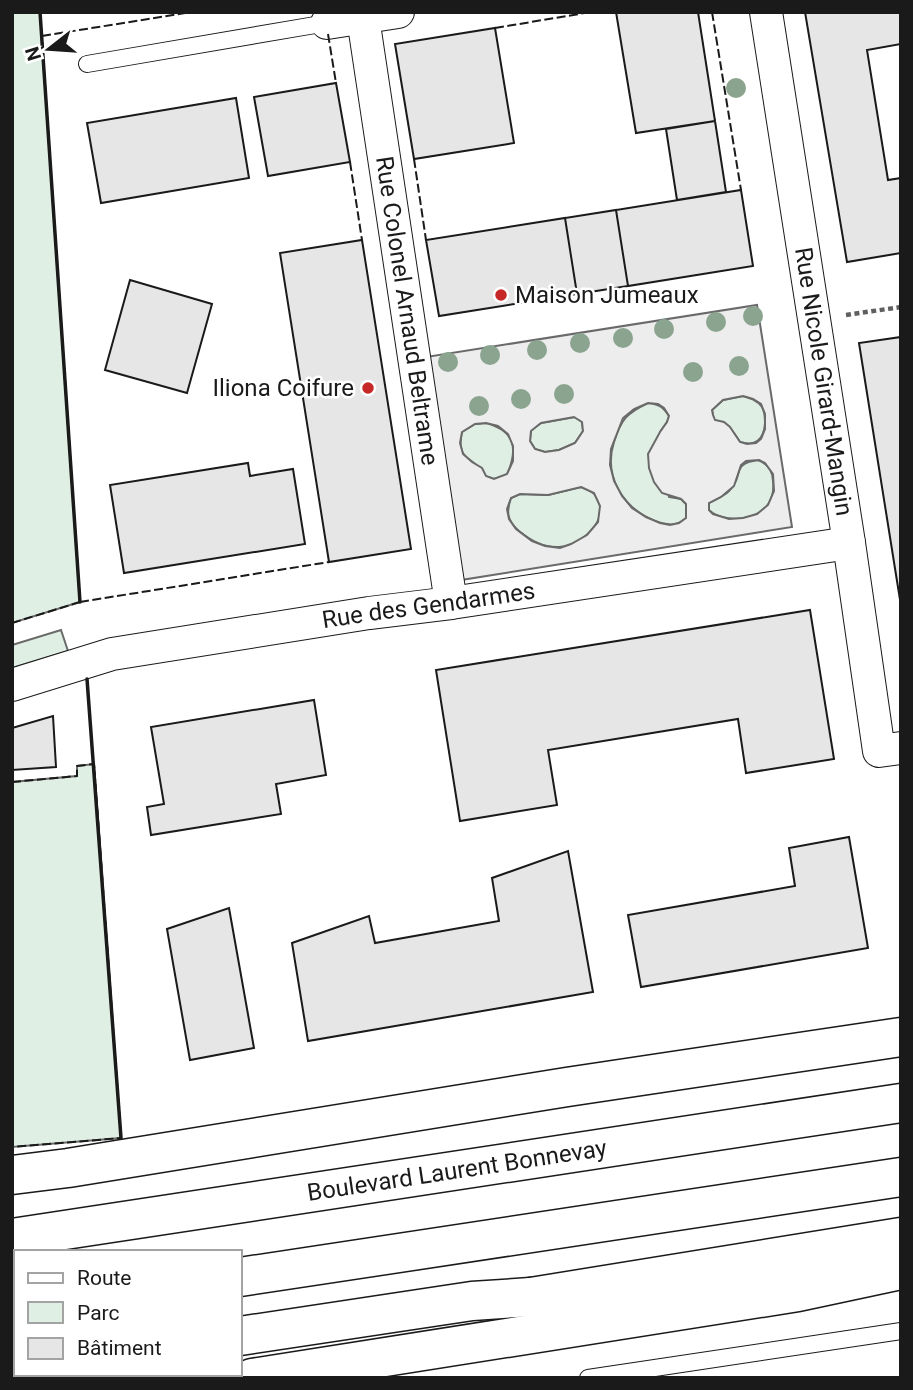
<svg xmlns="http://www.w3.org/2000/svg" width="913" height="1390" viewBox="0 0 913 1390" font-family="Roboto,sans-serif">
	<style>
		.green { fill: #e0efe3; stroke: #6a6a6a; stroke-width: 2 }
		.parking { fill: #ededed; stroke: #6a6a6a; stroke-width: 2; fill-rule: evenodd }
		.building { fill: #e6e6e6; stroke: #1a1a1a; stroke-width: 2 }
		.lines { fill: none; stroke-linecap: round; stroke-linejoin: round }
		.service-casing { stroke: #1a1a1a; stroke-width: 18 }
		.minor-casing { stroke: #1a1a1a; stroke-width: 34 }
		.secondary-casing { stroke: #1a1a1a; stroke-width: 41 }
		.trunk-casing { stroke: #1a1a1a; stroke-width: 41 }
		.path { stroke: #5f5f5f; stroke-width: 4.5; stroke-dasharray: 5 3.5; stroke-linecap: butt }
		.service { stroke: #fff; stroke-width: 16 }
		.minor { stroke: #fff; stroke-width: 32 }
		.secondary { stroke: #fff; stroke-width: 38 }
		.trunk { stroke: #fff; stroke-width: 38 }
		.fence { stroke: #1a1a1a; stroke-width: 2; stroke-dasharray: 9 3.5; stroke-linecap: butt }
		.wall { stroke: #1a1a1a; stroke-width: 3.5 }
		.tree { fill: #8aa48f }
		.poi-dot { fill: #c62828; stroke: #fff; stroke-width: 2.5 }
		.labels { text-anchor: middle; stroke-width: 5; stroke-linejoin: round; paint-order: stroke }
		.poi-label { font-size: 24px; fill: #1a1a1a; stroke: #fff; text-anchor: start }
		.street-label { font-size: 24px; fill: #1a1a1a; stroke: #fff }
	</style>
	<rect width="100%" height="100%" fill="#fff"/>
	<!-- green -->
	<path class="green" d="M12,12H40L80,602L12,623Z
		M743,396C750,398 757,400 762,407C765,412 765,417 765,423C764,439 756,447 740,442C733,431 727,423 714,420L712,410L723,400Z
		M648,403C659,404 663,407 669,416L667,422L660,432L669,497L681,499L686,504V518C677,527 666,525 655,521C623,508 603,476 614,442C621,419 627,413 648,403Z
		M575,417L582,422L583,431L575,443L559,450L545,452L535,449L530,441L531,430L541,423Z
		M486,423C516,431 518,449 507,475L494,479L485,476C476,456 455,463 462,432L475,424Z
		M758,460C768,464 773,471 773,481C774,489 773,496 769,503C759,521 723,524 709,510V503C716,499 724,496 729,491C745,475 730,464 758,460Z
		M581,487C586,489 592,491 595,495C613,518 582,546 559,547C544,548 531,541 519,531C507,521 506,512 511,498L520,494L548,495Z
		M61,630L68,651L12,668V645Z
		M94,764L121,1138L12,1147V782L77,776V766Z"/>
	<!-- parking -->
	<path class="parking" d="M757,305L792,527L461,580L426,357ZM743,396L753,399L761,404L765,414V429L761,439L756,443L747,444L740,442L730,427L724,422L715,420L713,415L712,410L723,400ZM648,403L658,404L664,408L669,416L667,422L660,432L648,454L649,468L654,482L662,493L681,499L686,504V518L679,523L670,525L660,523L646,517L632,508L622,496L614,481L610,465L611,449L623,418L634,409ZM574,417L582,422L583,431L575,443L559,450L545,452L535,449L530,441L531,431L541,423ZM486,423L498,426L508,434L513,446V461L507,474L494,479L486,476L482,468L472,462L463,454L460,443L462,432L475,424ZM759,460L765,463L773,474L774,491L768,505L757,514L743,518L729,519L713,514L709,510V503L721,497L734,486L741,465L746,461ZM581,487L594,493L600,506L598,522L587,535L571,544L560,548L545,546L532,541L516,529L509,519L507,509L511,498L520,494L548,495Z"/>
	<!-- building -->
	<path class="building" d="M616,12H698L715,121L636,133Z
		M805,12H901V44L867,50L888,180L901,178V253L847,262Z
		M495,28L514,143L414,159L395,44Z
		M336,83L350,162L268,176L254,97Z
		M236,98L249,178L101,203L87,123Z
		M715,121L726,192L677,200L666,129Z
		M741,190L753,266L628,286L616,210Z
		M616,210L628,286L577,294L565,218Z
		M565,218L577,294L439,316L426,240Z
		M362,240L411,549L329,562L280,253Z
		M130,280L212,304L187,393L105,370Z
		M901,337V606L859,343Z
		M248,463L250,476L293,469L305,544L124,573L110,485Z
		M810,610L834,759L746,773L738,719L548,750L557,805L460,821L436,670Z
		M314,700L326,775L276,784L281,814L151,835L147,807L164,804L151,727Z
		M53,716L56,767L12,770V728Z
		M849,837L868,948L641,987L628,915L795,886L789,848Z
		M568,851L593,992L308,1041L292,943L369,916L375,943L499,921L492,878Z
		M229,908L254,1048L190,1060L167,929Z"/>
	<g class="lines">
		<defs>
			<path id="service" d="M87,64L327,23
				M588,1378L901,1331"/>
			<g id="minor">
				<path id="s1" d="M766,12L849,543L879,751L901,748"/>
				<path id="s2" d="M363,18L451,603"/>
				<path d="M327,23L398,12"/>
				<path id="s3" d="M12,685L112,654L369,613L451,603L849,543"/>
			</g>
			<path id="secondary" d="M12,1175L68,1168L567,1087L901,1037
				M531,1297L901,1237
				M252,1378L798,1292L901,1270"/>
			<g id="trunk">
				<path id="s4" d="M12,1238L901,1103"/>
				<path d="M240,1277L901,1177"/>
				<path d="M12,1311H16"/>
				<path d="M240,1336L472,1301L531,1297"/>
				<path d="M12,1369H16"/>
			</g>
		</defs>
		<!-- service casing -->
		<use href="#service" class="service-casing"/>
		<!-- minor casing -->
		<use href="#minor" class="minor-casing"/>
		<!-- secondary casing -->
		<use href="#secondary" class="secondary-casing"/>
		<!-- trunk casing -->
		<use href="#trunk" class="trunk-casing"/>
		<!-- path -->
		<path class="path" d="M846,315L901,307"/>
		<!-- service -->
		<use href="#service" class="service"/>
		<!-- minor -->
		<use href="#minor" class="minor"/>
		<!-- secondary -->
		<use href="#secondary" class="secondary"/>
		<!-- trunk -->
		<use href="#trunk" class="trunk"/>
		<!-- fence -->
		<path class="fence" d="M712,12L741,190
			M495,28L591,12
			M328,34L336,83
			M42,36L192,12
			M414,159L426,240
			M350,162L362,240
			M80,602L329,562
			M12,623L80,602L40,12
			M12,782L77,776V766L94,764L121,1138L12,1147"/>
		<!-- wall -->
		<path class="wall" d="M40,12L80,602
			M87,679L121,1138"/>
	</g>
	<!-- trees -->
	<g class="tree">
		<circle cx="736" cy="88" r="10"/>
		<circle cx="753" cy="316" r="10"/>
		<circle cx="716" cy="322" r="10"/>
		<circle cx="664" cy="329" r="10"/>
		<circle cx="623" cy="338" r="10"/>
		<circle cx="580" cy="343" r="10"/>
		<circle cx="537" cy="350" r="10"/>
		<circle cx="490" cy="355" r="10"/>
		<circle cx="448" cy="362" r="10"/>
		<circle cx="739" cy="366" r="10"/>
		<circle cx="693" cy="372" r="10"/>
		<circle cx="564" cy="394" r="10"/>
		<circle cx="521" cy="399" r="10"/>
		<circle cx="479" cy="406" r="10"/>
	</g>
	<!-- markers -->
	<g class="poi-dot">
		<circle cx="501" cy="295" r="7"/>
		<circle cx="368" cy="388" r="7"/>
	</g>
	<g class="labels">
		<!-- poi labels -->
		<g class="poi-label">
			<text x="515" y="303">Maison Jumeaux</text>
			<text x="354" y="396" text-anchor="end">Iliona Coifure</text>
		</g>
		<!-- street labels -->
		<g class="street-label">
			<text dy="8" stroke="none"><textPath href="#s2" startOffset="296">Rue Colonel Arnaud Beltrame</textPath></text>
			<text dy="8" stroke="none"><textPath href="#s1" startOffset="374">Rue Nicole Girard-Mangin</textPath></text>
			<text dy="8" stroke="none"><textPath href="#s3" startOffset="425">Rue des Gendarmes</textPath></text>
			<text dy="8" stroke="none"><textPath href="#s4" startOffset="450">Boulevard Laurent Bonnevay</textPath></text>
		</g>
	</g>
	<!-- border -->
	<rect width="913" height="1390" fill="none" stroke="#1a1a1a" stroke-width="28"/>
	<!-- legend -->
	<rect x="14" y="1250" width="228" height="126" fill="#ffffff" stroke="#a3a3a3" stroke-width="2"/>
	<rect x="28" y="1273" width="35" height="10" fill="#ffffff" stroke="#a3a3a3" stroke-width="2"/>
	<text x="77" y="1285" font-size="21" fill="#1a1a1a">Route</text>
	<rect x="28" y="1302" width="35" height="21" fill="#e0efe3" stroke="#a3a3a3" stroke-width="2"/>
	<text x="77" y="1320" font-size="21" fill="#1a1a1a">Parc</text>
	<rect x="28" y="1338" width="35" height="21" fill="#e6e6e6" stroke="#a3a3a3" stroke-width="2"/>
	<text x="77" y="1355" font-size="21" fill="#1a1a1a">Bâtiment</text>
	<!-- north arrow -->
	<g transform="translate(49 49) rotate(253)" stroke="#ffffff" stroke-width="5" paint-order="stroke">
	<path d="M0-5L12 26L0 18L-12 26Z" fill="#1a1a1a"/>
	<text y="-10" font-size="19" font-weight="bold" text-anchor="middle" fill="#1a1a1a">N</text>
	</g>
</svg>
